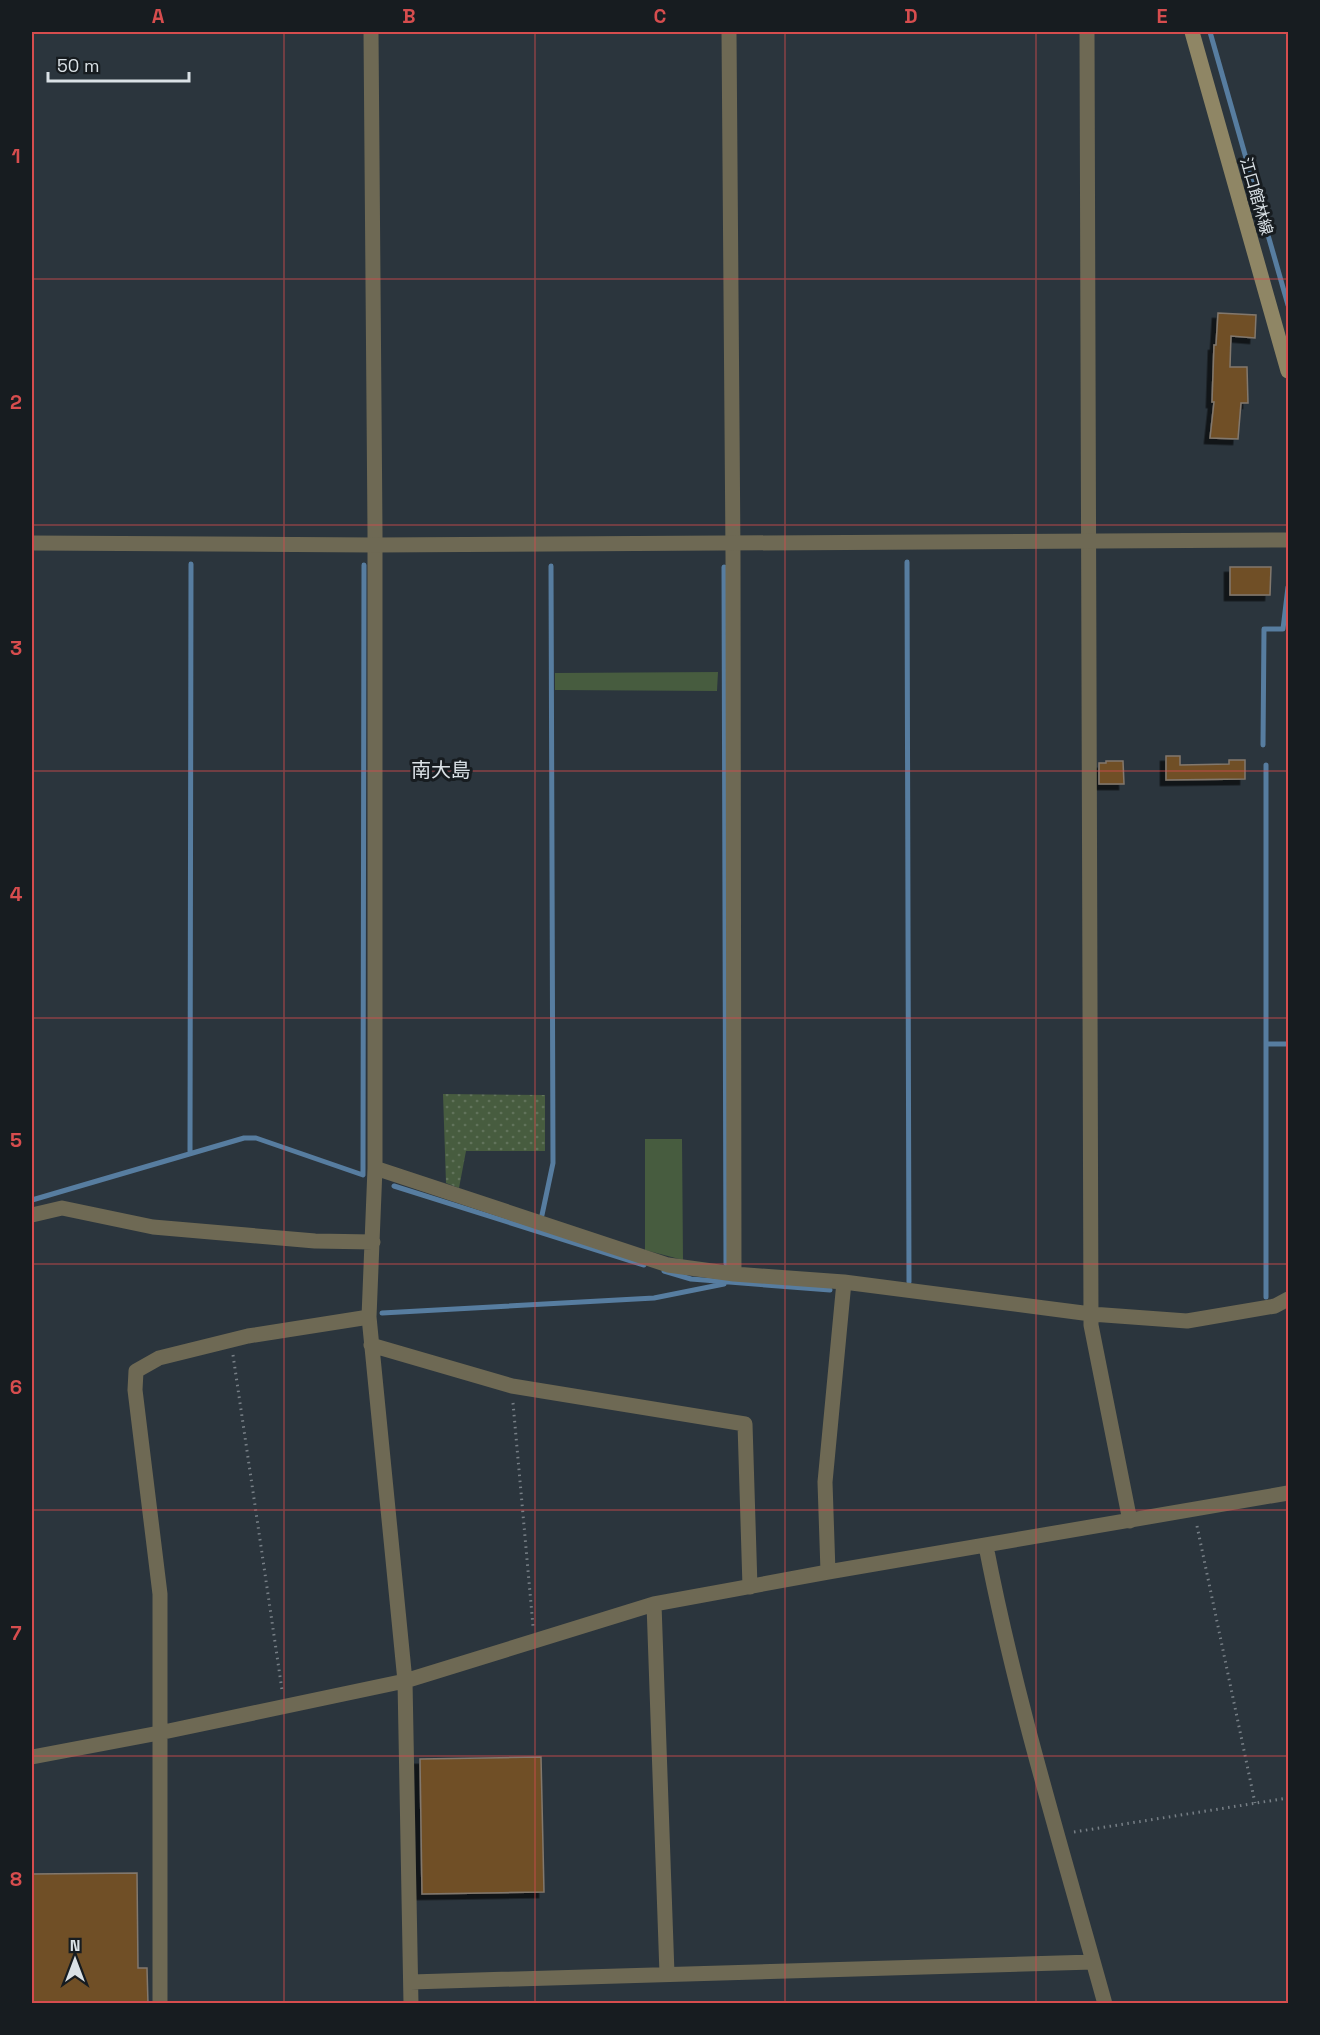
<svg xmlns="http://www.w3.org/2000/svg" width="1320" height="2035" viewBox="0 0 1320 2035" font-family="'Space Grotesk','Noto Sans JP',sans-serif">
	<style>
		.grass { fill: #475c3f }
		.park { fill: url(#park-dots) }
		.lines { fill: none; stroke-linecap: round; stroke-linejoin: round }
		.stream { stroke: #577da0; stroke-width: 5 }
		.building { fill: #6f4f28; stroke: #82786d; stroke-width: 1.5; filter: url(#shadow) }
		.path { stroke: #777f86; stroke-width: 3; stroke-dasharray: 1.5 4.5; stroke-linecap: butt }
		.minor { stroke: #6e6954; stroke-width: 15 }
		.tertiary { stroke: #6e6954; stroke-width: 15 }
		.secondary { stroke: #8f8665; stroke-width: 15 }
		.grid { fill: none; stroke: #d74d4e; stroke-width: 1.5; stroke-opacity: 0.55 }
		.labels { text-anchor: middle; stroke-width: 6; stroke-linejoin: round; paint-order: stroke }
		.street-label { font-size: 16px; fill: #dae1e6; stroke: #171c20 }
		.quarter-label { font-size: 20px; fill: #dae1e6; stroke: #171c20 }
		.neatline { fill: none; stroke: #d74d4e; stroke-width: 2 }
		.grid-label { font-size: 20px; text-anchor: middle; font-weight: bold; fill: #d74d4e }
	</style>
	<defs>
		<pattern id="park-dots" width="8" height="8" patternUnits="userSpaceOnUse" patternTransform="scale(1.5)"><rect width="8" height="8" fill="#475c3f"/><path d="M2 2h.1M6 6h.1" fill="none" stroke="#61735b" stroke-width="1.8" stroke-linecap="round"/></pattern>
		<filter id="shadow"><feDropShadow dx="-5.5" dy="5.5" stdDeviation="0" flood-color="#0009"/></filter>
	</defs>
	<rect width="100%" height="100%" fill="#2b353d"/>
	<!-- grass -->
	<path class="grass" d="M718,672L717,691L555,690V673Z
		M645,1139H682L683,1260L645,1250Z"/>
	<!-- park -->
	<path class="park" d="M443,1094L545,1095V1151H466L459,1188L446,1183Z"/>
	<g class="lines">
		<!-- stream -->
		<path class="stream" d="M1210,32L1288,305
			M907,562L909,1282
			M724,567L726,1264
			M1263,745L1264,629H1283L1288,587
			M1266,1044H1288
			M190,1154L191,564
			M394,1186L644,1265
			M32,1200L244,1138H256L363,1175L364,565
			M542,1215L553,1163L551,566
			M664,1271L691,1279L830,1290
			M1266,1297V765
			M382,1313L654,1298L724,1284"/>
	</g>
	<!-- building -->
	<path class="building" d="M1218,313L1256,315L1255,338L1231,336L1230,367H1247L1248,403H1241L1238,439L1210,438L1214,402H1212L1214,345H1216Z
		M1230,567H1271L1270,595H1230Z
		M1166,756H1180V765L1229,764V760H1245V779L1166,780Z
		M1106,761H1123L1124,784H1099V763H1106Z
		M541,1757L544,1892L422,1894L420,1759Z
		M137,1873L138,1968H147L148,2004H32V1874Z"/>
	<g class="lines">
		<!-- path -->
		<path class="path" d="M233,1355L282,1690
			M513,1403L533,1626
			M1197,1526L1255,1803
			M1074,1832L1288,1798"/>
		<!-- minor -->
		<path class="minor" d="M371,32L375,532V1168L369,1317L405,1681L411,2004
			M729,32L733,556L734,1274
			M1087,32L1091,1325L1130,1521
			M375,1168L668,1265L734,1274L844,1282L1091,1314L1187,1321L1275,1306L1288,1299
			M32,1215L62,1208L153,1227L315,1241L373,1242
			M371,1345L512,1386L745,1424L750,1587
			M986,1546C1016,1701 1063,1852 1105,2004
			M828,1572L825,1482L844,1282
			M654,1604L667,1974
			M32,1757L159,1733L405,1681L654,1604L828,1572L1288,1493
			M411,1982L1093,1962
			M160,2004V1594L135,1390L136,1371L159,1358L248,1336L369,1317"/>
		<!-- tertiary -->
		<path class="tertiary" d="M32,543L375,545L1288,540"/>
		<!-- secondary -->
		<path class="secondary" d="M1192,32L1288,371"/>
	</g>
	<!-- grid -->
	<path class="grid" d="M284,32V2004M535,32V2004M785,32V2004M1036,32V2004M32,279H1288M32,525H1288M32,771H1288M32,1018H1288M32,1264H1288M32,1510H1288M32,1756H1288"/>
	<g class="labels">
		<!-- street labels -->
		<g class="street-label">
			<text transform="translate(1257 196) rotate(74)" y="6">江口館林線</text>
		</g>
		<!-- quarter labels -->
		<g class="quarter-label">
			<text x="441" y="777">南大島</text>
		</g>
	</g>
	<!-- border -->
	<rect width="1320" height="2035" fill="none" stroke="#171c20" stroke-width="66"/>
	<!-- north arrow -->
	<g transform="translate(75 1960)" stroke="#171c20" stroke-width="4.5" paint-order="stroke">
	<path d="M0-4.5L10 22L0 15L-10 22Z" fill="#dae1e6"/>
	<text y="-9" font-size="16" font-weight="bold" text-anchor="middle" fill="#dae1e6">N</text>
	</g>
	<!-- scale -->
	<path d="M48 72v9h141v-9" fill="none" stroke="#dae1e6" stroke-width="3"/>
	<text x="57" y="72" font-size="18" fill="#dae1e6" stroke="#171c20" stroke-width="4.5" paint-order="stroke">50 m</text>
	<rect x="33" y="33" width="1254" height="1969" class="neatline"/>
	<g class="grid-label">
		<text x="158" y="23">A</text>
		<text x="409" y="23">B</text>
		<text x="660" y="23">C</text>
		<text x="911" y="23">D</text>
		<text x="1162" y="23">E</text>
		<text x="16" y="163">1</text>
		<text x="16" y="409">2</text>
		<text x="16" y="655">3</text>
		<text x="16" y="901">4</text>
		<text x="16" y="1147">5</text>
		<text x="16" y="1394">6</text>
		<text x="16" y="1640">7</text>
		<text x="16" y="1886">8</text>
	</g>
</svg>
